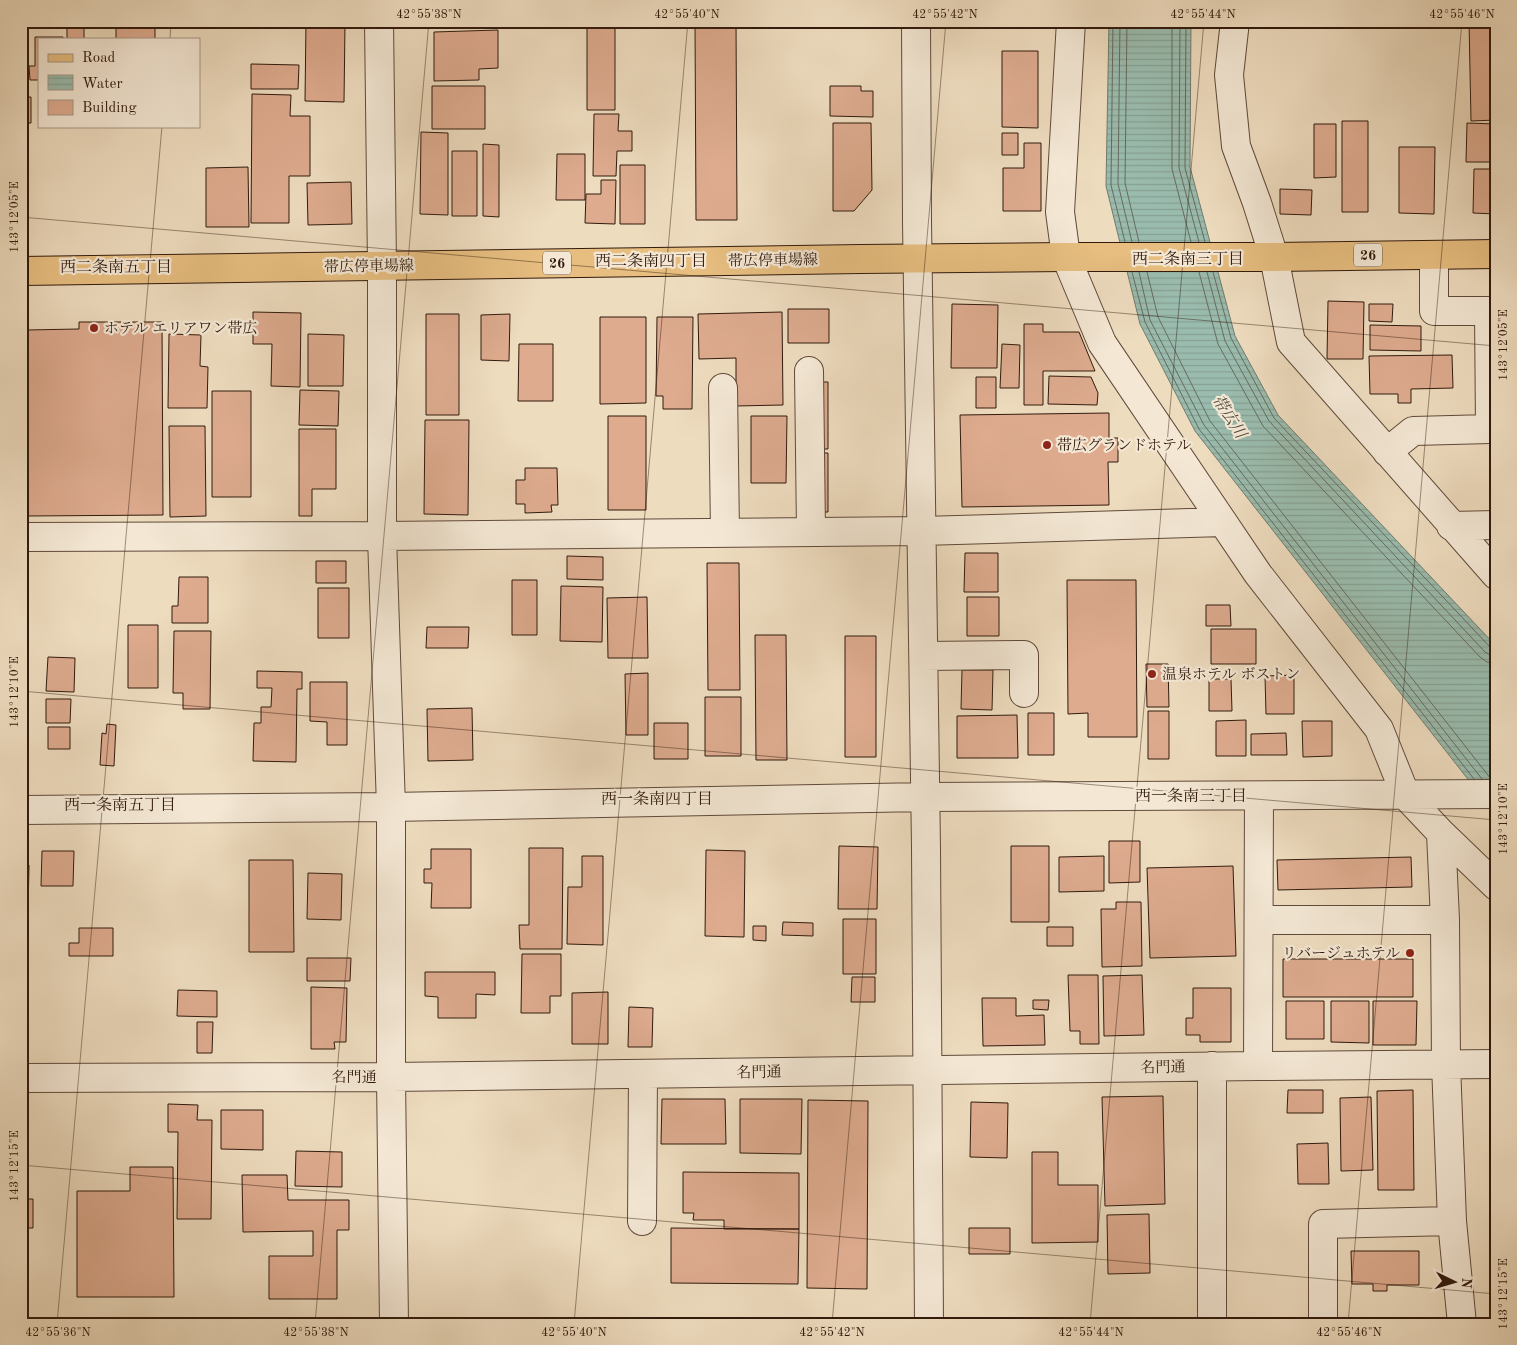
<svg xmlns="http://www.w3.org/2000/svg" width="1517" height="1345" viewBox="0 0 1517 1345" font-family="'Old Standard TT','Noto Serif JP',serif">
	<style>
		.water { fill: url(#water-rules); stroke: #707b6e }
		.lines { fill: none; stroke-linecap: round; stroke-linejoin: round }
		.shore { stroke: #666b5e; stroke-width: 1 }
		.building { fill: #deab8f; stroke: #311a0d }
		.minor-casing { stroke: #604a3a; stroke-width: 30 }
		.major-casing { stroke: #311a0d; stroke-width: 30 }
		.minor { stroke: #f4e8d5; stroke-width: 28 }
		.major { stroke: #e7be80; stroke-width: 28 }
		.ticks { fill: none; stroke: #311a0d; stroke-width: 1; stroke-opacity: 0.45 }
		.poi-dot { fill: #8f2418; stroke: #f4e8d5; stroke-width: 2 }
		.labels { text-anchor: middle; stroke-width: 4.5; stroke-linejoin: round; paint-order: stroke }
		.shield { fill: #f4e8d5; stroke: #6c5849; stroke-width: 1 }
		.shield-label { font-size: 14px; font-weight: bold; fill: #311a0d }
		.street-label { font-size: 15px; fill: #311a0d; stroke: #f4e8d5 }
		.poi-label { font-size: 15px; fill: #311a0d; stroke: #f4e8d5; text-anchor: start }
		.neighbourhood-label { font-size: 16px; fill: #311a0d; stroke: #f4e8d5 }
		.water-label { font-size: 16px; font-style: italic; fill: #504b3d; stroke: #f4e8d5 }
		.neatline { fill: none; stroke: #311a0d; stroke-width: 2 }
		.ticks-label { font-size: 12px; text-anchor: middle; fill: #311a0d }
	</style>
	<defs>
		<pattern id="water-rules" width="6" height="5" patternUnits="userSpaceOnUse" patternTransform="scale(1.25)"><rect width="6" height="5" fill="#9abcae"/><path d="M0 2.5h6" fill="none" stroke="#85a194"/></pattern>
	</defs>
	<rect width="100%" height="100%" fill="#eedcbf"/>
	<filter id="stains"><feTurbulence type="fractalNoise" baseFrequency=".004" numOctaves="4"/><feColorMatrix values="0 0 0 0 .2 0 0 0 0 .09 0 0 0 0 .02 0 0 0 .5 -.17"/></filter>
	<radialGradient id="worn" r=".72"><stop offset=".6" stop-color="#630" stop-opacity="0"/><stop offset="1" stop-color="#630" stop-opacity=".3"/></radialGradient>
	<!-- water -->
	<path class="water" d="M1109,21H1191L1190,167L1235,336L1278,415L1496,646V815L1195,431L1140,324L1106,186Z"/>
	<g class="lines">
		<!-- shore -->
		<path class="shore" d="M1113,21L1111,185L1125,242
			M1120,21L1118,184L1132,242
			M1127,21L1125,183L1139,242
			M1172,21V169L1191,242
			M1180,21L1179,168L1199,242
			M1186,21L1185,168L1205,242
			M1132,272L1145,322L1199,429L1474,779
			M1139,272L1150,320L1204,425L1482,779
			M1147,272L1158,317L1210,421L1491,779
			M1199,272L1218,344L1263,426L1480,657L1487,662L1496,663
			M1207,272L1225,341L1269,421L1485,652L1490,655L1496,656
			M1213,272L1231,338L1274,418L1490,647L1496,649"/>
	</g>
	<!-- building -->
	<path class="building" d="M116,21H155V39H116Z
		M587,21H615V110H587Z
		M736,21L737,220H696L695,22Z
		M986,21H1003V28H986Z
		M1469,21H1496V120L1471,121Z
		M306,22L345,23L344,102L305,101Z
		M67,27H84V39H67Z
		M498,30V68L479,69V80L434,81V32Z
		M35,37H63V39H39V80H30L29,66H35Z
		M1002,51H1038V128L1002,127Z
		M251,64L299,65L298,89H251Z
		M432,86H485V129H432Z
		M830,86H861V91H873V117L830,116Z
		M252,94L291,95L290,116H310V176H289V223H251Z
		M22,97H31V123H21Z
		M594,114H619L618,131H632V151H617L616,176H593Z
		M1342,121H1368V212H1342Z
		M833,123H871L872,190L854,211H833Z
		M1467,123L1496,124L1494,162H1466Z
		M1314,124H1336V177L1314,178Z
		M421,132L448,133V215L420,214Z
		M1002,133H1018V155H1002Z
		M1024,143H1041V211H1003V168H1024Z
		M483,144L499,145V217L483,216Z
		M1399,147H1435L1434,214L1399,213Z
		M452,151H477V216H452Z
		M557,154H585V200H556Z
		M620,165H645V224H620Z
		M248,167L249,227H206V168Z
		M1474,169H1496V214L1473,213Z
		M601,180H616L615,224L585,223L586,194H601Z
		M351,182L352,224L308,225L307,183Z
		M1280,189L1312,190L1311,215L1280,214Z
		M1328,301L1364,302L1363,359H1327Z
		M952,304L998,305L997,368H951Z
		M1369,304H1393L1392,322L1369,321Z
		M788,309H829V343H788Z
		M253,312L301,313L300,387L271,386L272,344H253Z
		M782,312L783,405L736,406V358L699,359L698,314Z
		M426,314H459V415H426Z
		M510,314L509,361L481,360V315Z
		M600,317H646V403L600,404Z
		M657,317H693L692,409H663V396H656Z
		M79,322H162L163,515L28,516L27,330L79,329Z
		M1024,324H1043V332H1079L1095,371H1043V405H1024Z
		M1370,325L1421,326V351L1370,350Z
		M169,334L201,335L200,366L208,367L207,408H168Z
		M308,334L344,335L343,386H308Z
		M519,344H553V401H518Z
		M1002,344L1020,345L1019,388H1000Z
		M1452,355L1453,388L1411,389V403H1398V394H1370L1369,356Z
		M1049,376L1091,377L1098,393L1097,405L1048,404Z
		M976,377H996V408H976Z
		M800,382H828V449H800Z
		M300,390L339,391L338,426L299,425Z
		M212,391H251V497H212Z
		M1109,413V438H1118V462H1108L1109,505L962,507L960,415Z
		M608,416H646V510H608Z
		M751,416H787L786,483H751Z
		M425,420H469L468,515L424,514Z
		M169,426H205L206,516L170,517Z
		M299,429H336V489H312V516H299Z
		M812,453H828V512H812Z
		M525,468H557L558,505H551L552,512L525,513V504H516V480H525Z
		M965,553H998V592H964Z
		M567,556L603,557V580L567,579Z
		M316,561H346V583H316Z
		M707,563H739L740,690H708Z
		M179,577H208V623H172V606H178Z
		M512,580H537V635H512Z
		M1067,580H1136L1137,737H1088V713L1068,714Z
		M561,586L603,587L602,642L560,641Z
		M318,588H349V638H318Z
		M647,597L648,658H608L607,598Z
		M967,597H999V636H967Z
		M1206,605H1230L1231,626H1206Z
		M128,625H158V688H128Z
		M21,626H26L27,675H21Z
		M427,627H469L468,648H426Z
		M1211,629H1256V664H1211Z
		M174,631H211L210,709H183V693H173Z
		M755,635H786L787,760H756Z
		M845,636H876V757H845Z
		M48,657L75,658L74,692L46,691Z
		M1146,664H1168L1169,707H1147Z
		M962,670H993L992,710L961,709Z
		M257,671L302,672V689H297L296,762L253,761L254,723H261V707H271L272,688H257Z
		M648,673V735H626L625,674Z
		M1294,675V714H1266L1265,676Z
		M1209,679H1231L1232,711H1209Z
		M310,682H347V745H327V722L310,721Z
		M705,697H741V756H705Z
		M46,699H71L70,723H46Z
		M472,708L473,760L428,761L427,709Z
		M1148,711H1169V759H1148Z
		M1028,713H1054V755H1028Z
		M1017,715L1018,758H957V716Z
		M1246,720V756H1216V721Z
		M1302,721H1332V756L1303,757Z
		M654,723H688V759H654Z
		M107,724L116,725L114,766L100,765L102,733L106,734Z
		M48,727H70V749H48Z
		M1286,733L1287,755H1251V734Z
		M1109,841H1140V882L1109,883Z
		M839,846L878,847L877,909H838Z
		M1011,846H1049V922H1011Z
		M529,848H563L562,949H520L519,925H529Z
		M431,849H471V908H431L432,883H424V869H431Z
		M706,850L745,851L744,937L705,936Z
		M42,851H74L73,886H41Z
		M582,856H603V945L567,944L568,887H582Z
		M1104,856V891L1059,892V857Z
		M1411,857L1412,887L1278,890L1277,860Z
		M249,860H293L294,952H249Z
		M21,865H29L28,911H21Z
		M1233,866L1236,956L1150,958L1147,868Z
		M308,873L342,874L341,920L307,919Z
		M1116,902H1141L1142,966L1102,967L1101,909H1116Z
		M843,919H876V974H843Z
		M783,922L813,923V936L782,935Z
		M753,926H766V941L753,940Z
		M1047,927H1073V946H1047Z
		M79,928H113V956H69V943H79Z
		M522,954H561V996H550V1013H521Z
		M307,958H351L350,981H307Z
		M1283,959H1413V997H1283Z
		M425,972H495V995L476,994V1018H438V997L425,996Z
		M1068,975H1098L1099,1044H1080V1031H1070Z
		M1142,975L1144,1035L1104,1036L1103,976Z
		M852,977H875V1002H851Z
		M311,987L347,988L346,1042H334L335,1049H311Z
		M1193,988H1231V1042H1200V1035H1186V1018H1193Z
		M178,990L217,991V1017L177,1016Z
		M608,992V1044H572V993Z
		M982,998H1016V1016L1044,1015L1045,1045L983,1046Z
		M1033,1000H1049L1048,1010L1033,1009Z
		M1286,1001H1324V1039H1286Z
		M1331,1001H1369V1043L1331,1042Z
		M1373,1001H1417L1416,1045H1373Z
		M629,1007L653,1008L652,1047H628Z
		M197,1022H213L212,1053H197Z
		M1288,1090H1323V1113H1287Z
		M1413,1090L1414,1190H1378L1377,1091Z
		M1163,1096L1165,1204L1105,1206L1102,1097Z
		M1371,1097L1373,1170L1341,1171L1340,1098Z
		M662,1099H725L726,1144H661Z
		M740,1099H802L801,1154L740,1153Z
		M808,1100L868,1101L867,1289L807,1288Z
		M971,1102L1008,1103L1007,1158L970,1157Z
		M168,1104L198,1105L197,1120H212L211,1219H177L178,1132H168Z
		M221,1110H263V1150L221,1149Z
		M1328,1143L1329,1184H1298L1297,1144Z
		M296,1151L342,1152V1187L295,1186Z
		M1032,1152H1058V1185H1098V1242L1032,1243Z
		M130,1167H173L174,1297H77V1191H130Z
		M683,1172L799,1173V1229H724V1220H693L694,1213H683Z
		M242,1175H287L288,1200H349V1230H337V1299H269V1256H313V1231L243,1232Z
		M21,1199H33V1228H21Z
		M1149,1214L1150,1273L1108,1274L1107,1215Z
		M671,1228L799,1229L798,1284L671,1283Z
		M969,1228H1010V1254H969Z
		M1351,1251H1419V1285H1387V1291H1373V1284H1352Z"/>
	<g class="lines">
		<defs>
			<path id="minor" d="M379,21L382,266V536L391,807V1077L394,1324
				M916,21L917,221L926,848L929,1324
				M1071,21L1060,212L1066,257L1102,343L1258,574L1379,729L1406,796L1441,833L1445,920L1446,1064L1452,1221L1462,1324
				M1235,21L1229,75L1236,146L1257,203L1274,257L1291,342L1496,575
				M1434,255V311H1496
				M809,371L811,532
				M723,388L725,533
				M1387,452L1413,431L1490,429L1489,311
				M1451,526L1496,525
				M21,537L382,536L922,531L1223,522
				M924,656L1024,655V693
				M21,810L391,807L925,797L1496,794
				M1441,833L1496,886
				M1259,920H1445
				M1212,1066V1324
				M1258,1066L1259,796
				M21,1078L391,1077L1258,1066L1496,1064
				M642,1221L643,1074
				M1323,1324V1224L1452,1221"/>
			<path id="major" d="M21,271L861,259L1066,257H1274L1496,254"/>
		</defs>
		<!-- minor casing -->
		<use href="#minor" class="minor-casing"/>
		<!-- major casing -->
		<use href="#major" class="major-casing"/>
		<!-- minor -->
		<use href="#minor" class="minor"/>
		<!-- major -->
		<use href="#major" class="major"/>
	</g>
	<!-- ticks -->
	<path class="ticks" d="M170,39L171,21M21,217L1496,346M21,691L1496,820M21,1165L1496,1294M57,1324L162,126M315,1324L429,21M574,1324L688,21M832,1324L946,21M1090,1324L1204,21M1348,1324L1462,21"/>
	<!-- markers -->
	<g class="poi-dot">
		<circle cx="94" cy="328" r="5"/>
		<circle cx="1047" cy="445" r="5"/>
		<circle cx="1152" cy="674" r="5"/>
		<circle cx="1410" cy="953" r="5"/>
	</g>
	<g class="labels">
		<!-- shield labels -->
		<g class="shield">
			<rect x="1354" y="243.5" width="28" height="23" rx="4"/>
			<rect x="543" y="251.5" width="28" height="23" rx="4"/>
		</g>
		<g class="shield-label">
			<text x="1368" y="260">26</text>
			<text x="557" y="268">26</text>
		</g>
		<!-- street labels -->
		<g class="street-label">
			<text transform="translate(773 260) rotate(-1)" y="5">帯広停車場線</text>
			<text transform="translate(369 266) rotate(-1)" y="5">帯広停車場線</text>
			<text transform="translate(1163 1067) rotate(-1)" y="5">名門通</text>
			<text transform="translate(759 1072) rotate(-1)" y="5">名門通</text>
			<text x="354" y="1082">名門通</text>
		</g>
		<!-- poi labels -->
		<g class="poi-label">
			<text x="104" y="333">ホテル エリアワン帯広</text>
			<text x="1057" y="450">帯広グランドホテル</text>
			<text x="1162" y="679">温泉ホテル ボストン</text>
			<text x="1400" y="958" text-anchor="end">リバージュホテル</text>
		</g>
		<!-- neighbourhood labels -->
		<g class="neighbourhood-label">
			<text x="1188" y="264">西二条南三丁目</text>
			<text x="651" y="266">西二条南四丁目</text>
			<text x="116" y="272">西二条南五丁目</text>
			<text x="1191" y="801">西一条南三丁目</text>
			<text x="657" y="804">西一条南四丁目</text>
			<text x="120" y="810">西一条南五丁目</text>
		</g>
		<!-- water labels -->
		<g class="water-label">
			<text transform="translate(1230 416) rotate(57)" y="6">帯広川</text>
		</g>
	</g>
	<!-- margin -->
	<rect width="1517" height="1345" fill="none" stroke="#eedcbf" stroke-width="55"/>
	<!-- legend -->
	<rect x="38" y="38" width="162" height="90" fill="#f4e8d5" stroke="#a69685"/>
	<rect x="48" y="54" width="25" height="8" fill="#e7be80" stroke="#a69685"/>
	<text x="82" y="62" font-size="15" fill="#311a0d">Road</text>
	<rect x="48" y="75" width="25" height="15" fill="url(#water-rules)" stroke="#a69685"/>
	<text x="82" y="88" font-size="15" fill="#311a0d">Water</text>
	<rect x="48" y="100" width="25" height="15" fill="#deab8f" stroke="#a69685"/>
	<text x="82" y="112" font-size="15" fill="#311a0d">Building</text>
	<!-- north arrow -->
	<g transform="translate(1454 1282) rotate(95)" stroke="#f4e8d5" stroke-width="4" paint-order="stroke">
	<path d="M0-4L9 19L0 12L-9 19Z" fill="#311a0d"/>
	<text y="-8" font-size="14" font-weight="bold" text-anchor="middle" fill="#311a0d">N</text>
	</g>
	<rect x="28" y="28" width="1462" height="1290" class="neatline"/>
	<g class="ticks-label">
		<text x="429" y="18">42°55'38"N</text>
		<text x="687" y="18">42°55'40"N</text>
		<text x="945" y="18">42°55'42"N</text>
		<text x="1203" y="18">42°55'44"N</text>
		<text x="1462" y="18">42°55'46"N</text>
		<text transform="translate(14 217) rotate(-90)" y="4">143°12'05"E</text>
		<text transform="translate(1503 345) rotate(-90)" y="4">143°12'05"E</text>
		<text transform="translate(14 692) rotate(-90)" y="4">143°12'10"E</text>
		<text transform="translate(1503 819) rotate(-90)" y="4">143°12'10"E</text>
		<text transform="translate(14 1166) rotate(-90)" y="4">143°12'15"E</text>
		<text transform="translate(1503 1294) rotate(-90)" y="4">143°12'15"E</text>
		<text x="58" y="1336">42°55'36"N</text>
		<text x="316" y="1336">42°55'38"N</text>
		<text x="574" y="1336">42°55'40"N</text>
		<text x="832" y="1336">42°55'42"N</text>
		<text x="1091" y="1336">42°55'44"N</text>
		<text x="1349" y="1336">42°55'46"N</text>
	</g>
	<rect width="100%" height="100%" filter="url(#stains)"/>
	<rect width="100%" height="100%" fill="url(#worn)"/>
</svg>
